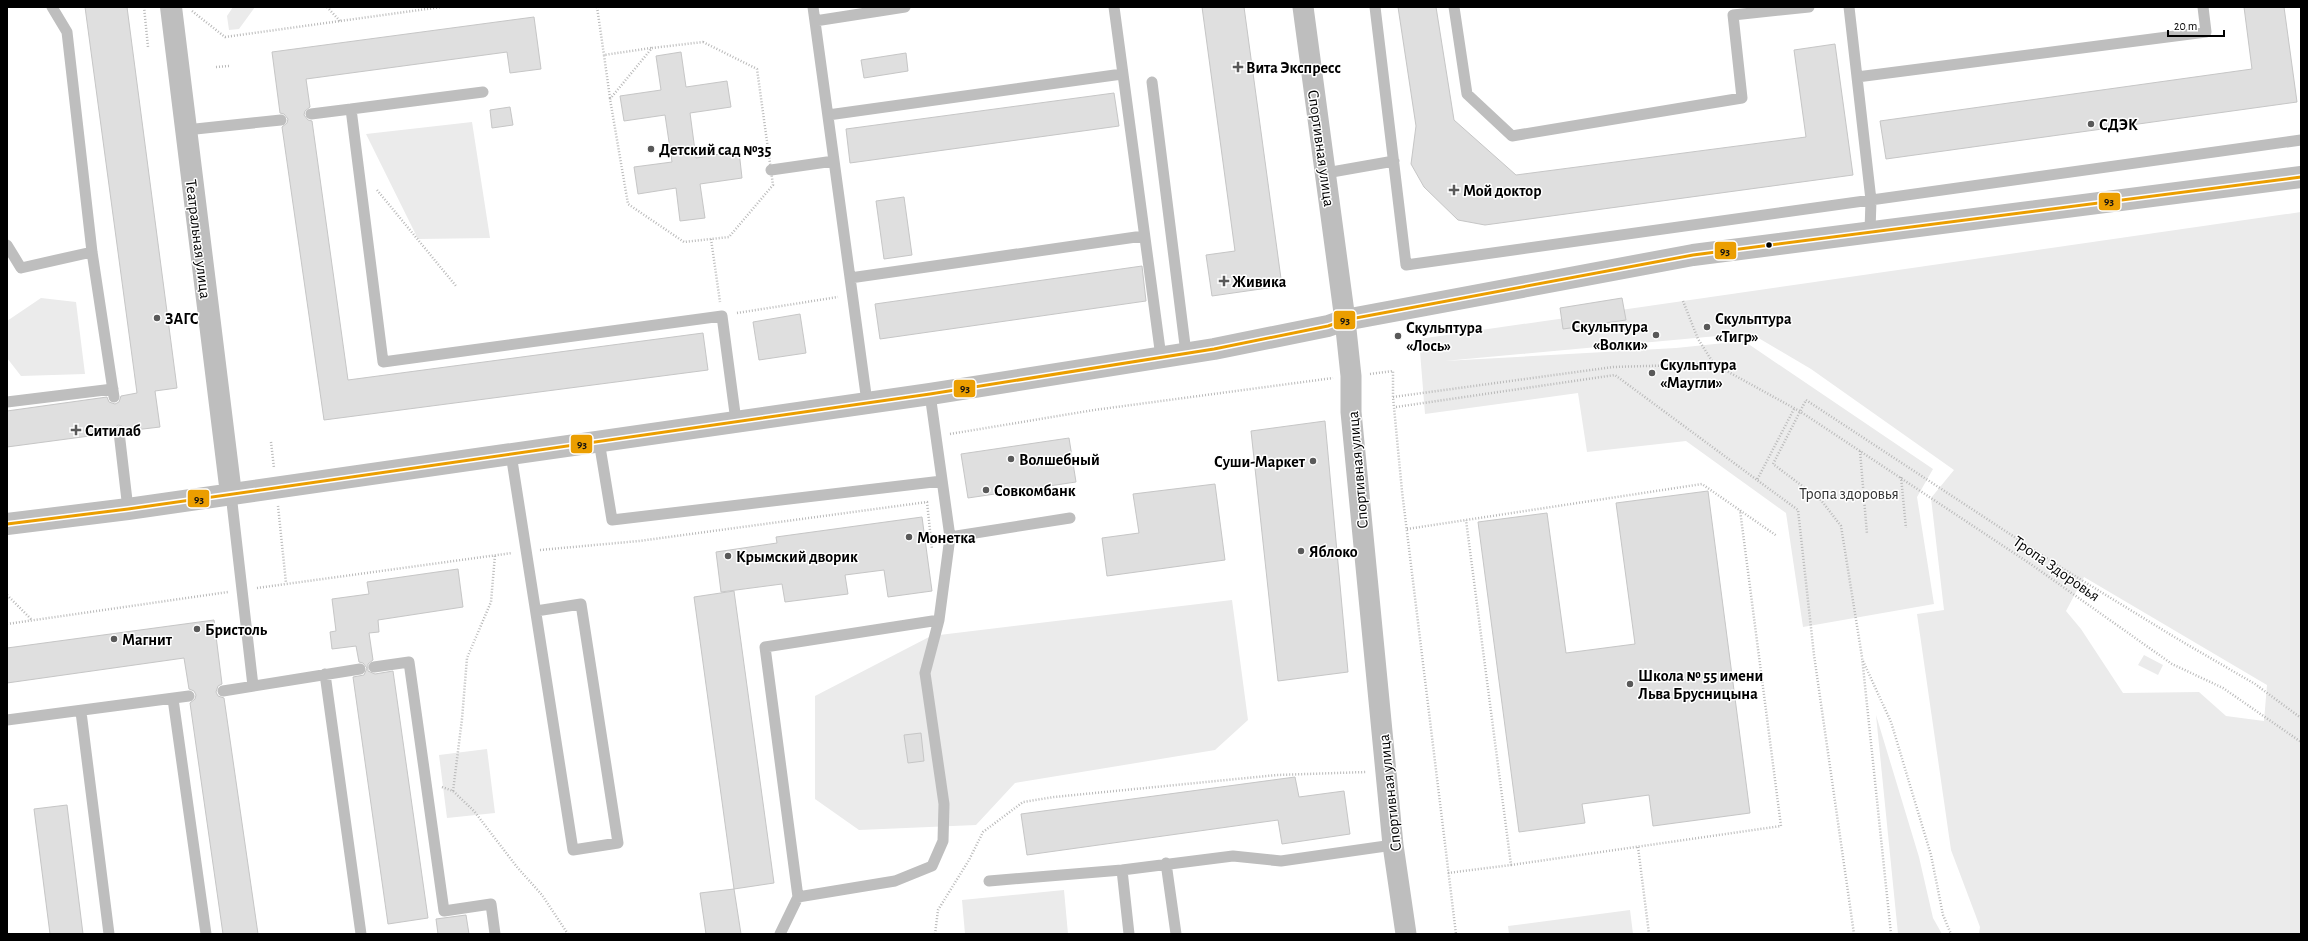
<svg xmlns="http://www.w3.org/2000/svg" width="2308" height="941" viewBox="0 0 2308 941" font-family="'Alegreya Sans',sans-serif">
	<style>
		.green { fill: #ebebeb; fill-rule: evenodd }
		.building { fill: #dfdfdf; stroke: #c6c6c6 }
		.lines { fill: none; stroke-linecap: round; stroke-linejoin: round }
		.path { stroke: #b9b9b9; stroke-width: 2.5; stroke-dasharray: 1 2; stroke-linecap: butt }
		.service { stroke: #bebebe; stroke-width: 11 }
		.minor { stroke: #bebebe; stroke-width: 21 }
		.tertiary { stroke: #bebebe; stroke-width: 22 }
		.bus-1-casing { stroke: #fff; stroke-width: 6 }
		.bus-1 { stroke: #eb9e00; stroke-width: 3 }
		.poi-dot { fill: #595959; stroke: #fff; stroke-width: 1.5 }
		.bus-dot { fill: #000; stroke: #fff; stroke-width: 1.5 }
		.labels { text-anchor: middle; stroke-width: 3; stroke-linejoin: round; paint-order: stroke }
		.poi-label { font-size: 16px; font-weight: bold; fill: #000; stroke: #fff; text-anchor: start }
		.street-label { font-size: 16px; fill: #000; stroke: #fff }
		.park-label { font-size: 16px; fill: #323232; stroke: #fff }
		.line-badge { stroke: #fff; stroke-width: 1.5 }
		.pale-badge-label { font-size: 11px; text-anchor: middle; font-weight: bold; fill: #111 }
	</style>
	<rect width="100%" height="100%" fill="#fff"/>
	<!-- green -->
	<path class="green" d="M233,7H255L239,29L229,30L227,16Z
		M472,122L490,238L418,239L366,134Z
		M2301,212V934H1979L1980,927L1951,850L1917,614L1944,610L1931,498L1954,470L1811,369L1750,333L1444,361L1676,348L1744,341L1933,469L1917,497L1934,604L1803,627L1786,513L1686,441L1587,452L1578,393L1425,414L1419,339ZM2084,577L2267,685L2264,721L2226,716L2199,692L2123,693L2081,629L2066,611Z
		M41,298L76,302L85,374L21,376L7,358V321Z
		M1232,600L1248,720L1215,750L1015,783L976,825L859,830L815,799V696L931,636Z
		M2144,655L2163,665L2158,675L2138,665Z
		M1876,715L1919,857L1933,918L1942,934H1898Z
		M487,749L495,813L447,818L439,755Z
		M1064,890L1068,934H965L962,900Z
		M1630,910L1633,934H1509L1508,926Z"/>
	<!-- building -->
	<path class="building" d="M85,7H127L177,388L155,391L160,427L126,431L122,426L118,425L113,429L112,433L7,447V411L107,397L109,402L115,404L119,402L121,396L137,393Z
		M1202,7H1244L1282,286L1212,296L1206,255L1235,251Z
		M1398,7H1436L1454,120L1516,175L1806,137L1794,50L1835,44L1853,175L1485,225L1458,220L1424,187L1411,164L1416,126Z
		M2244,7H2284L2297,102L1886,159L1880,121L2252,69Z
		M534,17L541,69L510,73L507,52L306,79L310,107L305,111L304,115L308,120L312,121L348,380L703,333L708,370L324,420L282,127L287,123L288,119L284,114L280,113L272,52Z
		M681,52L686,87L727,81L731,107L690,113L696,158L739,151L742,178L700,184L705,218L680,221L676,188L638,194L634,167L672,162L665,115L624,121L620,96L661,90L656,56Z
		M906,53L908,71L864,78L861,60Z
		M1114,93L1119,126L850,163L846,129Z
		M510,107L513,125L492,128L490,110Z
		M904,197L912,255L884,259L876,201Z
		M1142,266L1146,301L880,339L875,304Z
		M1622,298L1626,320L1563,329L1560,308Z
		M800,314L806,353L759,360L753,322Z
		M1325,421L1348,672L1278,681L1251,431Z
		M1069,438L1076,482L968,498L961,454Z
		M1215,484L1225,560L1107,576L1102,538L1139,533L1133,494Z
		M1708,491L1750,813L1653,826L1649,795L1582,804L1585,823L1519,832L1478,522L1547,513L1566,653L1635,644L1616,503Z
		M922,517L932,591L888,597L884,570L845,575L848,594L785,602L782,584L721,592L716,552L777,543L776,537Z
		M458,569L463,607L378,620L379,632L369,633L373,660L368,664V671L375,674L393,671L428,918L388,924L353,677L364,675L367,668L363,663L359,662L356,646L332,649L330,632L336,631L332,599L369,594L367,582Z
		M734,591L774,883L734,889L694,597Z
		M214,620L222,684L218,686L216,692L218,696L224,698L258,934H223L190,703L195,699L196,695L194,691L189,689L184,658L7,683V648Z
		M921,733L924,761L908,763L904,735Z
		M1295,777L1299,797L1344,791L1350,834L1282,844L1278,820L1027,855L1021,814Z
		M67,805L83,934H50L34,809Z
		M734,889L741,934H706L700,893Z
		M466,915L469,934H438L436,919Z"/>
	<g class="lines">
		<!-- path -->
		<path class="path" d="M144,7L148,47
			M327,7L340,21
			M597,7L604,55
			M192,11L225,37L441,7
			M703,42L757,69L773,185L729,237L684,242L628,204L610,99L652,48Z
			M216,67L229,66
			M610,98L604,55L651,48
			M377,190L456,286
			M711,239L720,302
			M1683,301L1698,339L1714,364
			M737,313L838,297
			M1370,374L1393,371V397L1402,491L1456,934
			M1393,397L1613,367L1714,364L1801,412L2032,565L2172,664L2223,688L2301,742
			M1396,407L1615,375L1757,480
			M1794,409L1757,480L1798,510L1814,655L1854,934
			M950,434L1094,410L1333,378
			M271,442L274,468
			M1860,451L1867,534
			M1901,477L1906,528
			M278,506L286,583
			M1407,529L1702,484L1777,536
			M540,550L639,541L927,502L932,549
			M257,588L512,553
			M7,595L32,620
			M7,624L228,592
			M1863,661L1891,722L1931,855L1943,915L1951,934
			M442,787L453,791L474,811L517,867L542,895L568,934
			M453,791L462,719L467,658L491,602L495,555
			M1638,847L1649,934
			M1511,865L1781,826L1740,510
			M1448,873L1511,865L1466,520
			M935,934L938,910L969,860L983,832L1023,802L1054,797L1277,775L1366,772
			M1891,934L1862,657L1841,526L1821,500L1773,464L1806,400L2057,565L2176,638L2255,684L2301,718"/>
		<!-- service -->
		<path class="service" d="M52,7L67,32L92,252L114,397
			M813,7L867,402
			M1114,7L1161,357
			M1375,7L1406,265L2301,140
			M1454,7L1467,94L1512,136L1742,98L1733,15L1809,7
			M1849,7L1871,200L1870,231
			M815,21L905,7
			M1857,77L2206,32L2203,7
			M1152,82L1186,353
			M483,92L351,109L383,362L722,316L736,421
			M311,114L351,109
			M828,115L1122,74
			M186,130L281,120
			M771,170L834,161
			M1326,173L1394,161
			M7,245L21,268L92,252
			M850,278L1143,236
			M7,402L113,389
			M119,432L128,509
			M599,441L612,520L942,481
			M511,454L573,850L618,843L581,604L536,611
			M231,494L253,686
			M950,537L1070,518
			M374,667L409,662L444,911L491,904L495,934
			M325,674L361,934
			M223,691L360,669
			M173,699L206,934
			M81,712L109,934
			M7,720L189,696
			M1166,863L1176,934
			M1122,870L1129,934
			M989,881L1122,870L1233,856L1281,861L1393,845
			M798,897L765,647L939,620
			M780,934L798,897L895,881L932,866L943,841L944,804L925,673L939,620L950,537L930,394"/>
		<!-- minor -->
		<path class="minor" d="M1303,7L1345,320L1351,376V412L1393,845L1406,934"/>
		<!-- tertiary -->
		<path class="tertiary" d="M171,7L231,494
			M7,524L128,509L930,394L1214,349L1328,326L1345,320L1693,255L2301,177"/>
		<defs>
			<path id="bus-1" d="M7,524L128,509L930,394L1214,349L1328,326L1345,320L1693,255L2301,177"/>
		</defs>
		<!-- bus-1 casing -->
		<use href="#bus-1" class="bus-1-casing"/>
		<!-- bus-1 -->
		<use href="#bus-1" class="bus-1"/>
	</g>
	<!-- markers -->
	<g class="poi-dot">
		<path d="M1236 61h4v4h4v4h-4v4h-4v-4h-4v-4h4z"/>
		<circle cx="2091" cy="124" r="4"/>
		<circle cx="651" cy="149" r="4"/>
		<path d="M1452 184h4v4h4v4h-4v4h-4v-4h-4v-4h4z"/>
		<path d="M1222 275h4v4h4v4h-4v4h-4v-4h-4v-4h4z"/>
		<circle cx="157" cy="318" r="4"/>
		<circle cx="1707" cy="327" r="4"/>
		<circle cx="1656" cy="335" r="4"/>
		<circle cx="1398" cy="336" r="4"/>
		<circle cx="1652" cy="373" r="4"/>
		<path d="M74 424h4v4h4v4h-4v4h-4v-4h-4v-4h4z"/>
		<circle cx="1011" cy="459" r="4"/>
		<circle cx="1313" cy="461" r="4"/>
		<circle cx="986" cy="490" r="4"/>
		<circle cx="909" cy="537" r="4"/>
		<circle cx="1301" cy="551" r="4"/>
		<circle cx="728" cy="556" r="4"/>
		<circle cx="197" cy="629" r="4"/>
		<circle cx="114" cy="639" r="4"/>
		<circle cx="1630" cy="684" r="4"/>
	</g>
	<circle class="bus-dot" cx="1769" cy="245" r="3.5"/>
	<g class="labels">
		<!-- poi labels -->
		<g class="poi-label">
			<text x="1246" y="73">Вита Экспресс</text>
			<text x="2099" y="130">СДЭК</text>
			<text x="659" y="155">Детский сад №35</text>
			<text x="1463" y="196">Мой доктор</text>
			<text x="1232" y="287">Живика</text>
			<text x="165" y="324">ЗАГС</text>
			<text x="1715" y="324">Скульптура<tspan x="1715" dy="18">«Тигр»</tspan></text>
			<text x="1648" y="332" text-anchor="end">Скульптура<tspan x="1648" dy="18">«Волки»</tspan></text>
			<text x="1406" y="333">Скульптура<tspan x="1406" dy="18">«Лось»</tspan></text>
			<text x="1660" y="370">Скульптура<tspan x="1660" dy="18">«Маугли»</tspan></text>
			<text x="85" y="436">Ситилаб</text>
			<text x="1019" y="465">Волшебный</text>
			<text x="1305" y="467" text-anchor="end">Суши-Маркет</text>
			<text x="994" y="496">Совкомбанк</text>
			<text x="917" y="543">Монетка</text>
			<text x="1309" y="557">Яблоко</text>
			<text x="736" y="562">Крымский дворик</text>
			<text x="205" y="635">Бристоль</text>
			<text x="122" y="645">Магнит</text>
			<text x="1638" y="681">Школа № 55 имени<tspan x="1638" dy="18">Льва Брусницына</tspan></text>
		</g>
		<!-- street labels -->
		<g class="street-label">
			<text transform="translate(1322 148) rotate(82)" y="6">Спортивная улица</text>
			<text transform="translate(199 239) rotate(83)" y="6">Театральная улица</text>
			<text transform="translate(1357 470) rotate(-95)" y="6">Спортивная улица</text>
			<text transform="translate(2057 568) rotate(35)" y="6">Тропа Здоровья</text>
			<text transform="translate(1389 793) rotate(-96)" y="6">Спортивная улица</text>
		</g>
		<!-- park labels -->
		<g class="park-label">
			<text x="1849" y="499">Тропа здоровья</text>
		</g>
	</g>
	<g class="line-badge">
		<rect x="2098" y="192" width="23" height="19" rx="4" fill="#eb9e00"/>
		<rect x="1714" y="241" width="23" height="19" rx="4" fill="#eb9e00"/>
		<rect x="1333" y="310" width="23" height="20" rx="4" fill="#eb9e00"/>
		<rect x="953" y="379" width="23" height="19" rx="4" fill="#eb9e00"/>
		<rect x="570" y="434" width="23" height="20" rx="4" fill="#eb9e00"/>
		<rect x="187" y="489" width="23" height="19" rx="4" fill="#eb9e00"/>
	</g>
	<g class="pale-badge-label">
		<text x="2109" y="205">93</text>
		<text x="1725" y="255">93</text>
		<text x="1345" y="324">93</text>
		<text x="965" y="392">93</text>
		<text x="582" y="448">93</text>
		<text x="199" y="503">93</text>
	</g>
	<!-- border -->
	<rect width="2308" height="941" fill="none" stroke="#000000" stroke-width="16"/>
	<!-- scale -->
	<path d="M2168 30v6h56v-6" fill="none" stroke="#000000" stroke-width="2"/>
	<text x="2174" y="30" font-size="12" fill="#000000" stroke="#ffffff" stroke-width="3" paint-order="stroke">20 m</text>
</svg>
